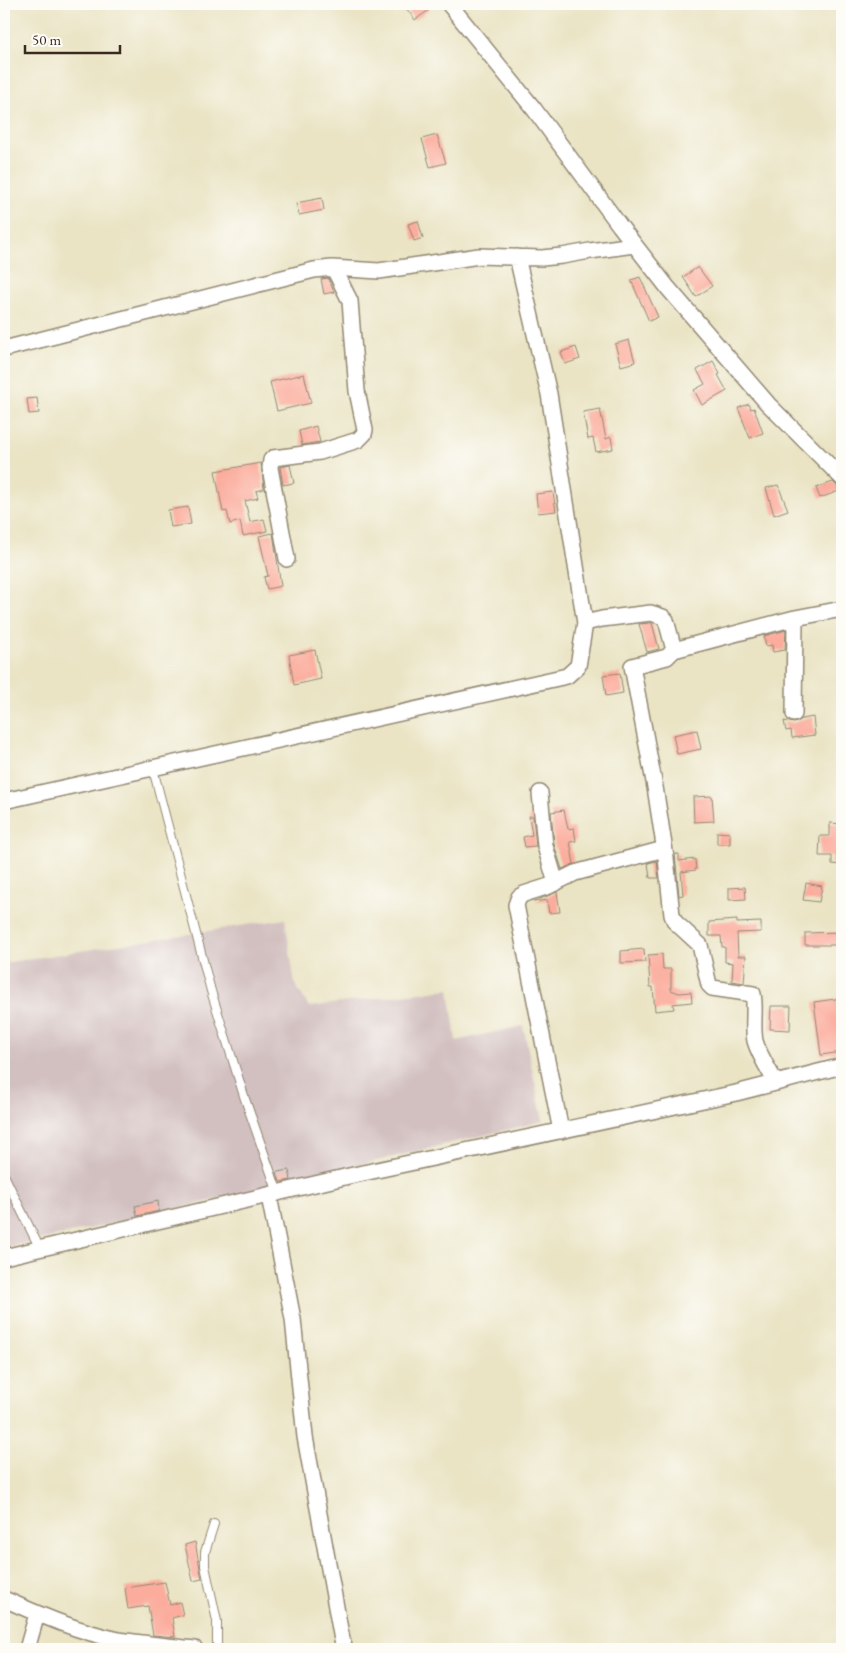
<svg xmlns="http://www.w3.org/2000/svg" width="846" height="1653" viewBox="0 0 846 1653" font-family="'EB Garamond',serif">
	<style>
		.industrial { fill: #d2bfc0 }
		.building { fill: #fbac9c }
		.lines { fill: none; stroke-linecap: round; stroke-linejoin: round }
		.service-casing { stroke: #928772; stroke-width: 10 }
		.minor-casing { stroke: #928772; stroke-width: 18 }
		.service { stroke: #fff; stroke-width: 8 }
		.minor { stroke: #fff; stroke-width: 15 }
	</style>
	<rect width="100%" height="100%" fill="#fdfcf7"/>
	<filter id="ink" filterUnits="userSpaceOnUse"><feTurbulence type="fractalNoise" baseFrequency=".02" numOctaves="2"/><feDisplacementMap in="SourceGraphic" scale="10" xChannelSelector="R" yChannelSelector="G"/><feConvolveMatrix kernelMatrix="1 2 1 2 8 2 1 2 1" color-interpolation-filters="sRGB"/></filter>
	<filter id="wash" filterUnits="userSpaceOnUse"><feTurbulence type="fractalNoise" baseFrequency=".0096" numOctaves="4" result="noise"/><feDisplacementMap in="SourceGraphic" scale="20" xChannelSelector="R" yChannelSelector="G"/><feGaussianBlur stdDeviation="1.12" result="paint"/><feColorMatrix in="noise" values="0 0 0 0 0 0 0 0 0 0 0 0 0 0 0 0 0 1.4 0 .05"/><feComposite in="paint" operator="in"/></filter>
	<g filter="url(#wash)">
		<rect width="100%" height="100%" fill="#eae4c5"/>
		<!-- industrial -->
		<path class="industrial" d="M285,919L295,984L309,1007L449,989L456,1041L523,1026L543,1121L176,1209L4,1248V963Z"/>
		<g id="blocks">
			<!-- building -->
			<path class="building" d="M403,4H424L429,10L415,20Z
				M437,135L446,163L430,167L422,139Z
				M322,198L324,210L299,215L296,203Z
				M418,221L423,238L414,241L408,224Z
				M698,267L712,286L696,297L683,277Z
				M640,277L658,317L649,321L631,280Z
				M328,278L334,292L324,294L321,279Z
				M629,340L635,362L621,366L615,344Z
				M576,347L580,359L565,364L561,352Z
				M713,361L720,374L718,375L727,391L702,405L694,390L705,384L697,370Z
				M304,374L311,403L277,411L270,382Z
				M37,398L39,413L29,414L27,399Z
				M749,404L751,409L754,408L763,433L750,438L738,408Z
				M600,409L606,439L611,437L613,449L596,452L593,438L588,439L583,412Z
				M316,426L320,442L302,445L299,431Z
				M261,463L264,489L256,491L258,498L245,501L250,522L264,519L267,531L243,536L240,521L230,524L227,511L223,512L215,471Z
				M290,465L294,483L283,485L280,467Z
				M833,482L837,486L839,491L820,498L816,488Z
				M778,485L788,510L774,515L766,488Z
				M553,492L556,511L538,513L536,494Z
				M188,507L191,524L171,527L168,510Z
				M273,533L281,586L267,589L264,577L268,576L259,536Z
				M650,623H652L659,649L647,652L639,624Z
				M786,630L785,650L773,652L772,645L766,646L764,636Z
				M315,650L321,679L294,685L289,655Z
				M620,673L623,693L606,696L603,675Z
				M813,717L815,735L792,738L791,730L786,731L784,721L794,723L802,719Z
				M697,730L701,749L677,754L673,735Z
				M712,796L714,821L694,822L693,797Z
				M564,810L568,829L574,828L576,841L570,842L574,864L562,869L554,844L551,812Z
				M529,816H533L536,846L525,847L523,837L532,835Z
				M830,823L842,824V865L832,864V856H819L820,836H830Z
				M717,832L730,833V844H717Z
				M675,854H679V861L695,859L696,870L681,872L683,895L679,896Z
				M657,861L659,878H650L648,863Z
				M806,883L822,886L819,902L803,900Z
				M745,887L746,899L729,900V888Z
				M557,892L560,912L549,913L547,900L533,902Z
				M737,920V923L761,922V932L737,933L738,956H746L744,983L732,981L733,963L725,962V947H722L721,936H709V922Z
				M842,932V945H805V933Z
				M644,949L645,962L621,963V951Z
				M662,954L663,969H671V990L679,993L691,992L692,1002L673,1004L674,1009L655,1011L653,987H650L648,955Z
				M842,998V1052L821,1055L814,1002Z
				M771,1006H791L790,1030L770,1029Z
				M289,1170L291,1180L280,1182L277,1172Z
				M158,1201L159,1211L137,1216L135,1206Z
				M195,1542L202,1579L193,1581L185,1545Z
				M165,1582L170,1605L180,1602L183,1615L172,1618L175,1637L153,1635L148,1606L128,1609L125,1588Z"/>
		</g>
	</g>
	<g filter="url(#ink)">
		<use href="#blocks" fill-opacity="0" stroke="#928772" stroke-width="1"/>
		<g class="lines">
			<defs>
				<path id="service" d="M153,769L211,991L245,1099L278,1193
					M4,1175L40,1249
					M214,1524L205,1552V1566L217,1621V1649"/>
				<path id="minor" d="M449,4L534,109L620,226L668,288L768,404L842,478
					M4,349L314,270L332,268L379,271L479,256L542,258L562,256L590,251L634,245
					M287,559L270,468L271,460L273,458L320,452L358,440L364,434L365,430L357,391L350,301L334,269
					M585,623L602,619L651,613L663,617L666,620L674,650L795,618L842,609
					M674,650L667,657L632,666L655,787L666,858L672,915L675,922L700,945L709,985L712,988L753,994C756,1009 752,1025 755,1041C759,1055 769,1070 776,1083
					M794,714L795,618
					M540,793L545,846L556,883
					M4,801L567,676L578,666L585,623L549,394L517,257
					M561,1131L516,905L519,897L524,894L549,886L575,873L664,849
					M278,1193L269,1196L293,1319L305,1437L342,1640L345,1649
					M4,1257L349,1176L736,1093L842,1066
					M4,1599C40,1615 79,1632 119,1640C144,1644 170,1646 195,1649
					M27,1649L37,1614"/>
			</defs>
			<!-- service casing -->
			<use href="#service" class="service-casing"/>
			<!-- minor casing -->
			<use href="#minor" class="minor-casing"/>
			<!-- service -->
			<use href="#service" class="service"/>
			<!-- minor -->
			<use href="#minor" class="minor"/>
		</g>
	</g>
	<!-- margin -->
	<rect width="846" height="1653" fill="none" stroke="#fdfcf7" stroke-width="20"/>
	<!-- scale -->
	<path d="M25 45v8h95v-8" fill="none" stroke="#3b2a1e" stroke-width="2.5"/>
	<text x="32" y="45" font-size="15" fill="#3b2a1e" stroke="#fdfcf7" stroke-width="4" paint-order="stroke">50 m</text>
</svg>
